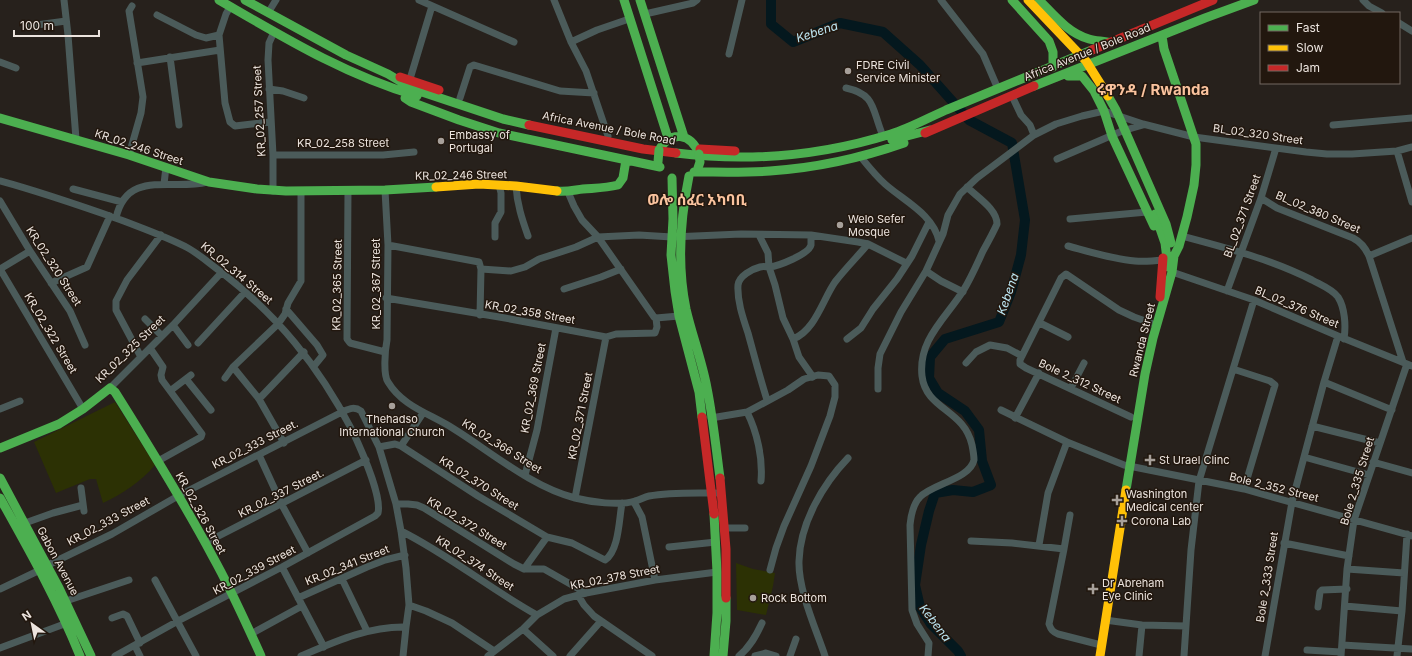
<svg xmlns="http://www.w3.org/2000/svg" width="1412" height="656" viewBox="0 0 1412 656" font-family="Inter,'Noto Sans Ethiopic',sans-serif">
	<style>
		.green { fill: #2c3104 }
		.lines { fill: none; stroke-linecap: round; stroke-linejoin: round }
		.river { stroke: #04181e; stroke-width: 10 }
		.street { stroke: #4b5b5a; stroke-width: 7 }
		.fast { stroke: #4caf50; stroke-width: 9 }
		.slow { stroke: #ffc107; stroke-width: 9 }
		.jam { stroke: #c62828; stroke-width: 9 }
		.fast-bridge { stroke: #4caf50; stroke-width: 9 }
		.slow-bridge { stroke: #ffc107; stroke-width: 9 }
		.poi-dot { fill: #a7a09a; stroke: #22170e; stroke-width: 1.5 }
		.labels { text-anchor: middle; stroke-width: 3; stroke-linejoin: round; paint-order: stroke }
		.street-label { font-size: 11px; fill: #ece4de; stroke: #22170e }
		.poi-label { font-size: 11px; fill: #ece4de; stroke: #22170e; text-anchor: start }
		.water-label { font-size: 12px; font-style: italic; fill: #bee9f6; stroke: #22170e }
		.district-label { font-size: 15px; font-weight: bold; fill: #fac39e; stroke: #22170e }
	</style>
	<rect width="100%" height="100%" fill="#27211c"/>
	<!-- green -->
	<path class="green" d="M115,402L155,465C141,482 122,494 103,503L96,479H90L56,493L34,442Z
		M736,563L753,569L775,573L773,586L766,615L737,610Z"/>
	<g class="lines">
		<!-- river -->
		<path class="river" d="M771,0V24L793,42L840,23L883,32L920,65L969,120L1012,143L1025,220L1021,255L1011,292L999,322L945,339L930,357L929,378L938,393L965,411L979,430L982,461L991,485L973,492L953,490L935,493L929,511L921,545L915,585L920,607L931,624L958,651L961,656"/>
		<!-- street -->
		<path class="street" d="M64,0L68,35L76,139
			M419,0L514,42
			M554,0L571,42L586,71L608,136
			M941,0L983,54L998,89
			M1363,0L1369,6L1382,13
			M230,7L226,14L219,35L225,103L230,122L235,126L270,122
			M268,13L276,0
			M645,14L693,3L697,0
			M157,15L196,35L206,38L219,35
			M1399,23L1412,31
			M29,26L66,21
			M571,42L597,30L629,19
			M729,54L742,0
			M170,57L179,125
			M0,62L16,68
			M137,63L220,50
			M410,79L432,6
			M846,88C874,94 872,107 881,131
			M269,89L283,91L304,98
			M1012,96L1021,115L1030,125L1034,135
			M460,98L470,67L474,65L560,91L594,93
			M1333,125L1412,118
			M1397,151L1412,202
			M129,155L141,113L143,97L129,11L132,6
			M273,155H383L414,152
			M860,156C868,166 875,175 885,184C904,201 933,214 939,241
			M1057,159L1122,131L1143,125
			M0,181C41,192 81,206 121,220C144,229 167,237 188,248C199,254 210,264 220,271C278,316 318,365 352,430C360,447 382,496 378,513L375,516L282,567L178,621L115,656
			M164,184L166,167
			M516,186C517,204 522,219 528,236
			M73,189L122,202
			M348,190L347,339L350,343L385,352
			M385,190L388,245L387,340C385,350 383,375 388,382C403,407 431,414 454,429C491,452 532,487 575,498C591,502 619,506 635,501C640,500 644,497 649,496C670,492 694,493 716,493
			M273,191V155L268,60L269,43L274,32
			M568,192L574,206L582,220L598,237L654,317L656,318L679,316
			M1261,198L1277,208L1353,238C1361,242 1365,247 1369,256L1403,362
			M0,201L30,251L70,311L85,345
			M116,218C127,169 172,191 207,182
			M1070,219L1147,212
			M759,235L768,253L769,267L775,285L783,318L793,339L799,357L813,377
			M1182,236C1227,248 1270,259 1312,280C1321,285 1332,289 1338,297C1345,308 1346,326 1344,339
			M495,237V223L501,212V193L499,185
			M388,245L479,262L481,269L480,315
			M1068,246C1090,252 1112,259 1135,261C1144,262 1154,261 1163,260
			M1369,256L1412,238
			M0,269L83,409
			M0,269L30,251
			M481,269L511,271L525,267L539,259L576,247L598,237L639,235L672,237L741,234L811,235L858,242L868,244L906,263
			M926,271L941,281L963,292
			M1172,272L1254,300L1338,336L1412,366
			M51,283L87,267L110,216
			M564,289L601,277L621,269
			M1227,291L1261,198L1276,148
			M386,298L505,318L606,337L616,334L655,333L657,327L656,318
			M286,309L317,345L323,355L314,366
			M145,319L162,336
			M1040,323L1068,337
			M173,325L188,345
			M793,339C815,331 823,299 835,282C845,269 858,256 868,244
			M847,339L861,328L873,309L897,279L912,256L929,222
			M198,343L245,292
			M150,348L163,367L161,375L162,380L202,434L201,437L158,461
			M141,357L116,310V301L127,280L161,235
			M966,363L976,352L990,345L1007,348L1022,356
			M233,367L259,399L284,443
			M1233,369L1270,381L1275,385L1244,489
			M225,378L233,367L278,324L285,314L288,303L301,281V191
			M186,379L211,410
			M1324,382L1392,410
			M110,388L173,325L221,273
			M1071,388L1084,363
			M878,389V368L880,354L901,312L926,271L943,234L948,215L960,194L977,178L1034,135L1056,124L1082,116L1104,111L1143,124L1194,137L1306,152L1327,154H1352L1397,151L1412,147
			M170,391L191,375
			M259,399L304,352
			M767,400C760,378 754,355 748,333C743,318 737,301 738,285C739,276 752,269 760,267C764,266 766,267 769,267C779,266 809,254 811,245C811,242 811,238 811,235
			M0,409L20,401
			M1001,410L1067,442L1124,465L1244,489L1412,536
			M747,412C757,432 763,458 761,481
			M1131,417L1026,368L1020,364V360L1061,278L1066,274L1119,310L1134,317L1151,323
			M711,418L747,412L788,390L804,379L818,375L829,376L835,385V397L830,416L811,466L784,526L776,548L770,570
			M1015,418L1039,373
			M1312,426L1380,443
			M401,446L423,413
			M259,455L282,505L308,553
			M1304,457L1369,475
			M1373,462L1412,473
			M525,475L537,430L556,328
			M81,488L84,511
			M575,498L606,337
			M634,502L642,517L655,580
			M396,504H408L417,505L424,508L514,564L524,569H544L586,593
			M25,523L53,513L83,505
			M725,528H745
			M401,531C449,555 490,589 537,615
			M971,541L1012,543L1064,549L1049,624C1051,630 1053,632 1058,634L1101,645
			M205,543L366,460
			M1284,543L1349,556
			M1039,545L1048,493L1067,442
			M669,547L716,542
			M1064,549L1070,515
			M48,565L112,534L178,496L342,412C349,409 354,406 361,411L379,447
			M282,567L324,647
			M524,569L547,537
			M1347,569L1404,573
			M342,579L367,631
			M155,580L196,656
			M0,589L40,570
			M578,595L584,605L594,616L652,656
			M298,598L367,567L385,560L405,555
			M66,601L129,580
			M409,605L426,611L452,623L494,651
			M1345,606L1402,611
			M1318,607L1320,592L1322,590L1347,589
			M112,618L123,614L127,616L140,643
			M1105,620L1142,625L1186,626
			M406,627L409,605L406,568L401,531L396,504L379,447L395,444L401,446L478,496L547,537L572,543L605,560C619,551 619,519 622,503
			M523,629L553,656
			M251,634L302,606
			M1342,645L1412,649
			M135,646L140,656
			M0,648L67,623
			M1307,650L1341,652
			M301,656C334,642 369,626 406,627L403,656
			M488,656L523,629L537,615L564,599L586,593L655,580L717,572
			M570,656L601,621
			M739,656C750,647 756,636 762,623
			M755,656L766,653L776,656
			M790,656L796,639
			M825,656C816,629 798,590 799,561C800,523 823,484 848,458
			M928,656L929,643L917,624L912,610L910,525C911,515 913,504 920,497C932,484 970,479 974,460C974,456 973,450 972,445C964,409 926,410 922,376C918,340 945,319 963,291C971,278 977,264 983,251C988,242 993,233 997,224C997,209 977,197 967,187
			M1139,656L1142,625
			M1184,656L1191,550L1199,481L1254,300
			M1265,656L1292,502L1324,382L1338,336
			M1341,656L1347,569L1354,520L1407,364
			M1397,656L1402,611L1407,534"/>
		<!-- fast -->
		<path class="fast" d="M219,0C283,37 345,75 417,96
			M245,0L346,55L388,74L413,89L503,119L529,125
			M624,0L668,138
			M640,0L684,137
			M1012,0L1049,41L1053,52V67
			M1039,0C1054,15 1068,33 1089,39C1096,41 1104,41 1111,43
			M1068,76H1082L1094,91L1104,111L1112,136L1154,226
			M1034,86L1205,18L1254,0
			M405,98L411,102L459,120L499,133L660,167
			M0,118L129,155L209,182L257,189L286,191L385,190L436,187
			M892,140L930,130
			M659,150C671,130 691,133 699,154
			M676,153C748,162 821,156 891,134C910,128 928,118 946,110C995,90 1043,70 1092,50
			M694,172C719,172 745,173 770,171C815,168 861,158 904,143
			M689,176C680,220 677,265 686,309C692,335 702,361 707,388C713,418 716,448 720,478
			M672,178L673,219L671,255L675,291L679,316L699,392L702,417
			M557,191C567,192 574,190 583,189C595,188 606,188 618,185L623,178L626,160
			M1155,214L1165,243L1168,267
			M0,448L59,424L83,409L110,388L115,392C149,446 183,501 213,557C231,589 246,623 261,656
			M0,478L59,588L91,656
			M1126,490L1145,374L1153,338L1172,272L1174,256L1179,246L1187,217L1194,185L1196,165V144L1164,49L1162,36
			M0,498C29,550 58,601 80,656
			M714,656L717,613V572L714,514
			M723,656L726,621V598"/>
		<!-- slow -->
		<path class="slow" d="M436,187L479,184L516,186L557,191
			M1100,656L1126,490"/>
		<!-- jam -->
		<path class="jam" d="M1092,50L1213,0
			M400,77L439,90
			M529,125L643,149L676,153
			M925,133L1034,86
			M700,149L735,151
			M1160,297L1163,258
			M702,417L714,514
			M720,478L726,549V598"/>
		<!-- fast-bridge -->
		<path class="fast-bridge" d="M1108,96L1116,110L1166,224L1171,243
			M658,162L659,150
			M698,168L700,162L699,154"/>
		<!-- slow-bridge -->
		<path class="slow-bridge" d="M1028,0L1086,61L1108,96"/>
	</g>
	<!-- markers -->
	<g class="poi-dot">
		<circle cx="848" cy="71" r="4"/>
		<circle cx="441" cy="141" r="4"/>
		<circle cx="840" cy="225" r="4"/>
		<circle cx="392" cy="406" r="4"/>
		<path d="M1148 454h4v4h4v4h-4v4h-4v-4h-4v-4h4z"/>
		<path d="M1115 494h4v4h4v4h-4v4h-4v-4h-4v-4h4z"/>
		<path d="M1120 515h4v4h4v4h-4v4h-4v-4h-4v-4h4z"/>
		<path d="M1091 583h4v4h4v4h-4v4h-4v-4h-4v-4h4z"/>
		<circle cx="753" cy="598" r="4"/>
	</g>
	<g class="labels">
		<!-- street labels -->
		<g class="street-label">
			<text transform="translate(1087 52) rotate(-22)" y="4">Africa Avenue / Bole Road</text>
			<text transform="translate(259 111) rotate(-93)" y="4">KR_02_257 Street</text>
			<text transform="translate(609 128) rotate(11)" y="4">Africa Avenue / Bole Road</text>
			<text transform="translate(1258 134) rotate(8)" y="4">BL_02_320 Street</text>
			<text x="343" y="147">KR_02_258 Street</text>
			<text transform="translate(139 147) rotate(18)" y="4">KR_02_246 Street</text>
			<text transform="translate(461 175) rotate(-1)" y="4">KR_02_246 Street</text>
			<text transform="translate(1318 212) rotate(23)" y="4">BL_02_380 Street</text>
			<text transform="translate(1242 216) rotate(-70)" y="4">BL_02_371 Street</text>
			<text transform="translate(54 266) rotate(57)" y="4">KR_02_320 Street</text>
			<text transform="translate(237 273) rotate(40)" y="4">KR_02_314 Street</text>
			<text transform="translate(376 284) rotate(-90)" y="4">KR_02_367 Street</text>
			<text transform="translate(337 285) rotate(-89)" y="4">KR_02_365 Street</text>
			<text transform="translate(1297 307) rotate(23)" y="4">BL_02_376 Street</text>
			<text transform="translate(530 312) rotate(10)" y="4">KR_02_358 Street</text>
			<text transform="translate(51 333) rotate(59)" y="4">KR_02_322 Street</text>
			<text transform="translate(1142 340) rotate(-76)" y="4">Rwanda Street</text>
			<text transform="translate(130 349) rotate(-44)" y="4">KR_02_325 Street</text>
			<text transform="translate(1080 381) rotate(25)" y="4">Bole 2_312 Street</text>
			<text transform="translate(533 388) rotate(-79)" y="4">KR_02_369 Street</text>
			<text transform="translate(580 416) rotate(-79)" y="4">KR_02_371 Street</text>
			<text transform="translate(255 444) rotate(-27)" y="4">KR_02_333 Street.</text>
			<text transform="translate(502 446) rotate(32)" y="4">KR_02_366 Street</text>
			<text transform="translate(1357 481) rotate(-73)" y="4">Bole 2_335 Street</text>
			<text transform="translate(479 483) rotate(32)" y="4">KR_02_370 Street</text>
			<text transform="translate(1274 487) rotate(14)" y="4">Bole 2_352 Street</text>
			<text transform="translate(281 493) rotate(-27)" y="4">KR_02_337 Street.</text>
			<text transform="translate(201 513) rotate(61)" y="4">KR_02_326 Street</text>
			<text transform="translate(108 521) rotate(-28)" y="4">KR_02_333 Street</text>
			<text transform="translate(467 523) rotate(31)" y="4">KR_02_372 Street</text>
			<text transform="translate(58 561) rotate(62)" y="4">Gabon Avenue</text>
			<text transform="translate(475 563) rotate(33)" y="4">KR_02_374 Street</text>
			<text transform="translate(347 565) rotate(-22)" y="4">KR_02_341 Street</text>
			<text transform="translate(254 570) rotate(-28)" y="4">KR_02_339 Street</text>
			<text transform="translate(615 577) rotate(-11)" y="4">KR_02_378 Street</text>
			<text transform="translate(1267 577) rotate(-81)" y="4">Bole 2_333 Street</text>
		</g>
		<!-- poi labels -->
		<g class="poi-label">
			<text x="856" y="69">FDRE Civil<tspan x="856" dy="13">Service Minister</tspan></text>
			<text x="449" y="139">Embassy of<tspan x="449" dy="13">Portugal</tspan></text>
			<text x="848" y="223">Welo Sefer<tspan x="848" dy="13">Mosque</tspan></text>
			<text x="392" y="423" text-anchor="middle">Thehadso<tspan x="392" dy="13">International Church</tspan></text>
			<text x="1159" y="464">St Urael Clinc</text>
			<text x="1126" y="498">Washington<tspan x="1126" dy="13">Medical center</tspan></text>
			<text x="1131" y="525">Corona Lab</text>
			<text x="1102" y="587">Dr Abreham<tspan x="1102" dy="13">Eye Clinic</tspan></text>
			<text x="761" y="602">Rock Bottom</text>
		</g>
		<!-- water labels -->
		<g class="water-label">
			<text transform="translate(817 32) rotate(-18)" y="4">Kebena</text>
			<text transform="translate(1008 294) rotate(-71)" y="4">Kebena</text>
			<text transform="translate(935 623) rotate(53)" y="4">Kebena</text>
		</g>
		<!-- district labels -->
		<g class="district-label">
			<text x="1153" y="95">ሩዋንዳ / Rwanda</text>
			<text x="697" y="205">ወሎ ሰፈር አካባቢ</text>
		</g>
	</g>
	<!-- legend -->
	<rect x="1260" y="12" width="140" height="72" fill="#22170e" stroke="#736961"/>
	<rect x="1268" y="25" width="20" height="6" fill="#4caf50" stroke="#736961"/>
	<text x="1296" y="32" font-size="12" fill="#ece4de">Fast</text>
	<rect x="1268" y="45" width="20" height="6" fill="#ffc107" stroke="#736961"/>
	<text x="1296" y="52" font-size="12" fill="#ece4de">Slow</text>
	<rect x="1268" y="65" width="20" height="6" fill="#c62828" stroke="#736961"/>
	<text x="1296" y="72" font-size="12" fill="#ece4de">Jam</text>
	<!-- north arrow -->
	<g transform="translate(32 624) rotate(327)" stroke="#22170e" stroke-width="3" paint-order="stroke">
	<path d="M0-3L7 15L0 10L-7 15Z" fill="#ece4de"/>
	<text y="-6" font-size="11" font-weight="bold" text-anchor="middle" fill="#ece4de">N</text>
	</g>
	<!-- scale -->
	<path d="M14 30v6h85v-6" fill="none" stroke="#ece4de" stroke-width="2"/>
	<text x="20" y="30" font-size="12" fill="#ece4de" stroke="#22170e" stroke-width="3" paint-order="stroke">100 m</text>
</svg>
